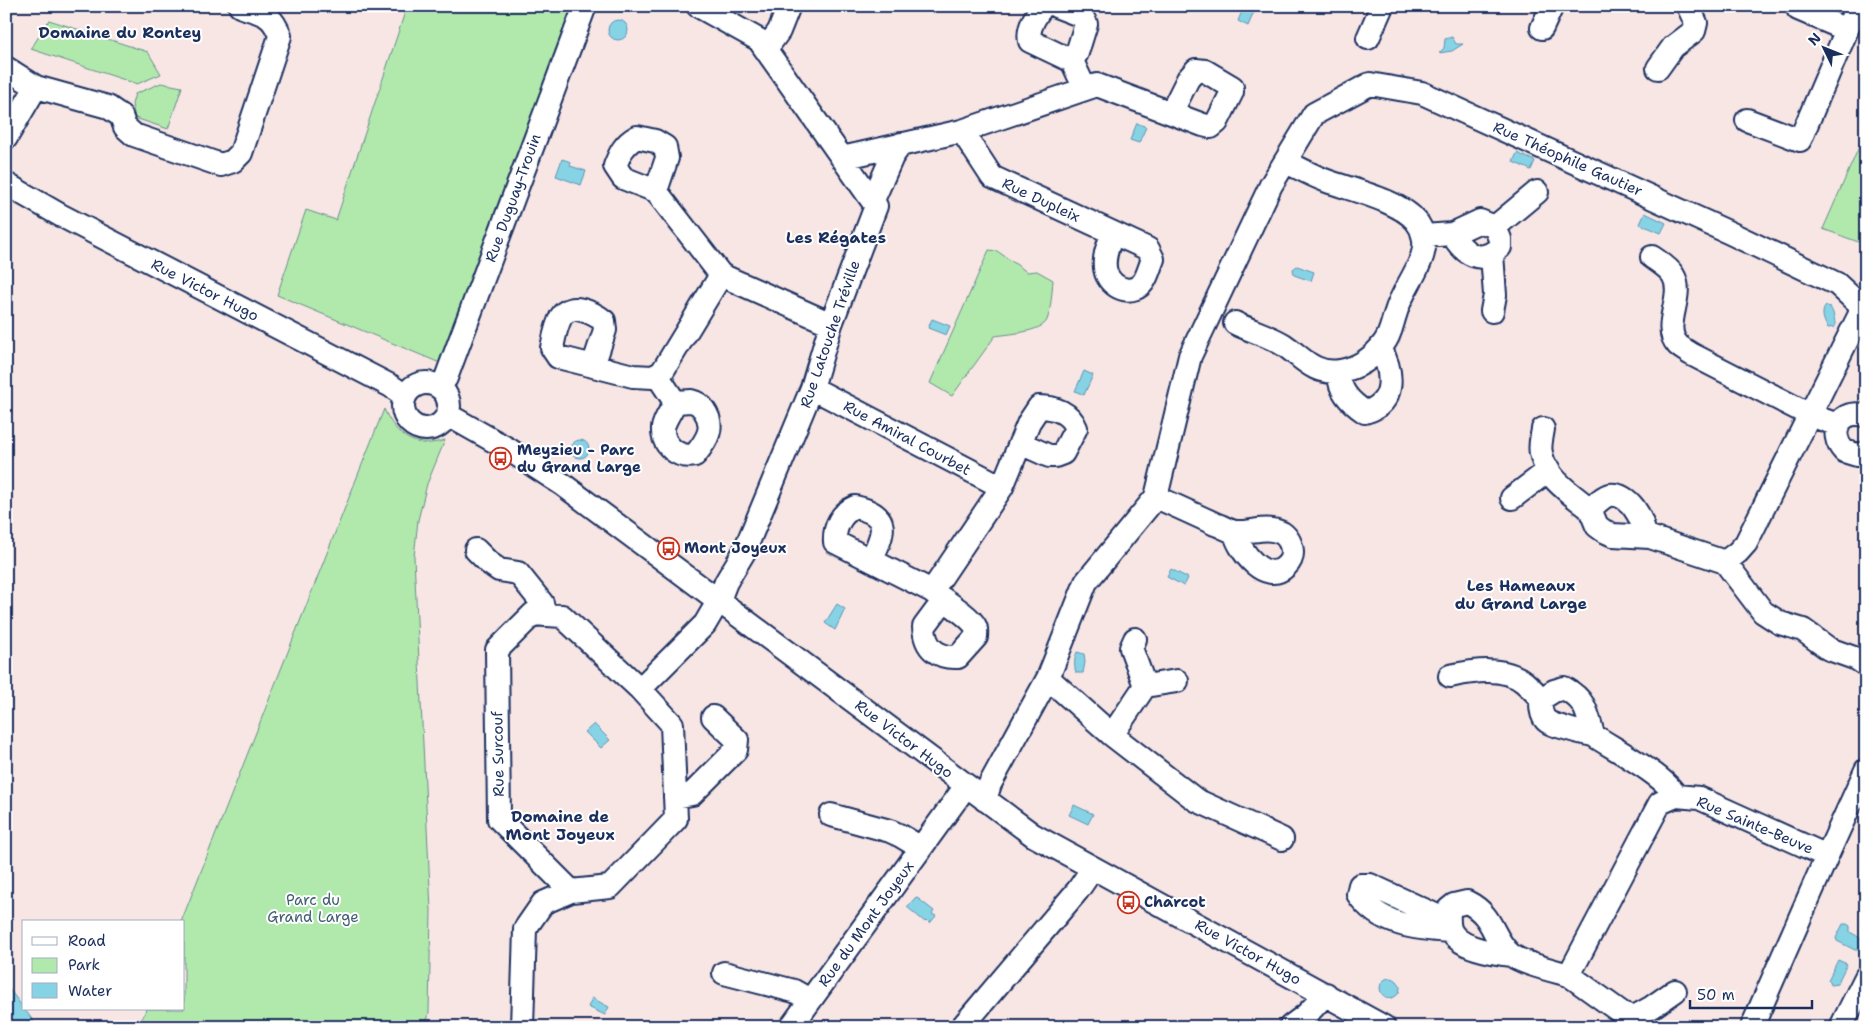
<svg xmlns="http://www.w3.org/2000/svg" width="1872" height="1033" viewBox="0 0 1872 1033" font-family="'Shantell Sans',sans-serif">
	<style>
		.green { fill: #b1e9ad; stroke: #668c86 }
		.water { fill: #87d3e6; stroke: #5c91b0 }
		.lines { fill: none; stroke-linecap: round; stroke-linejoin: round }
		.minor-casing { stroke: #1b2f5e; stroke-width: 26 }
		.minor { stroke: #fff; stroke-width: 22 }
		.labels { text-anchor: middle; stroke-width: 4; stroke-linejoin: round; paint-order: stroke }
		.street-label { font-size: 15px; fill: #1b2f5e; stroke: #fff }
		.poi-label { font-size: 15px; font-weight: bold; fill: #1b2f5e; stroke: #fff; text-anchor: start }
		.park-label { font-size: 15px; fill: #405e72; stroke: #fff }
		.neighbourhood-label { font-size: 16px; font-weight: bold; fill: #1b2f5e; stroke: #fff }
	</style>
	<rect width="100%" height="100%" fill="#f8e6e5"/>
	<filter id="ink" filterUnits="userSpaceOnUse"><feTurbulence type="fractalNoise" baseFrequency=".02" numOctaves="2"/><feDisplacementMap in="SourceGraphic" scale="10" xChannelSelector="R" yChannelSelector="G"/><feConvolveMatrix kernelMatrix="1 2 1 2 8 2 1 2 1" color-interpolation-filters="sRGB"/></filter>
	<g filter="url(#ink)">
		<!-- green -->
		<path class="green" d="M407,6H573L440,363L277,295L306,210L336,220Z
			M49,20L148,52L161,74L137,84L31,49Z
			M161,83L182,87L168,129L135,118L132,104L135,94Z
			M1866,131V231L1861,243L1823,229Z
			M989,250L997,251L1027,272L1037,271L1053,280C1052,291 1051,310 1047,320C1042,332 1008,334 995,336L952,396L930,383Z
			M384,409C396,436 415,450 445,440L427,484L418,520L414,557L431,910L429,1012L426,1027H139L146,1009H184V922H181Z"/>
		<!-- water -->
		<path class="water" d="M1244,6L1256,7L1248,26L1238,21Z
			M608 30a10 10 0 1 1 20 0a10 10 0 1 1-20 0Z
			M1452,37L1456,44H1463L1452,51L1439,53L1444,48L1445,39Z
			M1137,123L1146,127L1139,143L1130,140Z
			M1517,153L1535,161L1531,170L1513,162Z
			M562,159L571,162L570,166L586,171L581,185L556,176Z
			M1645,213L1666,223L1661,233L1640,224Z
			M1297,266L1314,272L1311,281L1294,275L1293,269Z
			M1826,306L1830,307C1834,313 1835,320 1835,327L1828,328C1824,322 1820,312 1826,306Z
			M932,319L950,326L946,335L928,328Z
			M1084,371L1093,375L1084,395L1075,391Z
			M571 449a9 9 0 1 1 18 0a9 9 0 1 1-18 0Z
			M1171,569L1188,578L1184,586L1167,577Z
			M837,604L845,609L835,630L825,623Z
			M1077,652L1084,654L1085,662L1083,673H1076C1074,666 1074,659 1077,652Z
			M594,724L610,740L601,748L585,732Z
			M1074,805L1093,814L1088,824L1069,815Z
			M916,897L934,911L932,914L936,916L930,923L927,920L925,922L907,907Z
			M1843,924H1847L1850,926V932L1862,939L1863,943L1859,950H1855L1837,941L1836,938Z
			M1838,960L1847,964L1837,984L1831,985L1830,981L1828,980Z
			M1380 988a10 10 0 1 1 20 0a10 10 0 1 1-20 0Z
			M6,985L38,1027H6Z
			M592,998L609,1007L605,1015L588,1007Z"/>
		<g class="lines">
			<defs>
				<path id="minor" d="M1043,6C1035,16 1027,29 1030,41L1072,61L1085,89
					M1056,6L1082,16L1086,24L1077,53L1072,61
					M1798,9L1847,30
					M1542,28L1552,6
					M1368,38L1382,6
					M766,49L779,31L789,6
					M6,68L36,87L6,138
					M1658,68L1673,47L1694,31L1696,23L1688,6
					M36,87L108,107L121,116L125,127L134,135L221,165L233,161L241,153L280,36C272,12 261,14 240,6
					M1747,120L1800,140L1857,6
					M962,131L992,177L1148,249L1153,259C1150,266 1148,275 1144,281C1134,296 1114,290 1107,275C1101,262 1108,245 1113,233
					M842,158L962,131L1097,85L1203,125L1211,127L1217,122L1232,92V87L1205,71L1196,70L1188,79L1171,113
					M6,184L60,215L391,386L405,396
					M656,191L623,178L615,166C620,153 624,144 637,137L655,141L665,147L667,158L656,191L721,275L831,324
					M873,200L892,157L901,144
					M1495,227L1537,192
					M1424,236L1452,234L1480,221L1495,227L1500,239V247C1480,266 1464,254 1452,234
					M1652,257C1659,262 1669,268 1673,275C1686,296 1660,326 1678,345C1682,349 1687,351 1691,354L1810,415L1838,425
					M1492,311L1495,295L1492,254
					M1235,323C1251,331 1270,336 1284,345C1303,358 1314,375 1340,371C1358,368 1373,358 1384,343C1391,334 1392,323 1396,312C1401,293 1419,271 1423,253C1426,243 1423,229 1416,221C1400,201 1352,190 1327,181C1313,176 1299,168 1286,162
					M593,366L605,330L604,321C594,313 570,301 561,317C556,326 554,338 552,348L558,357L633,376L653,377L662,372L721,275
					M1339,371C1338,390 1350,402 1365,412C1397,404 1393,371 1380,348
					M657,375L675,402C672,410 664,420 663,428C662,445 678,459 695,455C707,440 716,427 704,410C701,405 696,402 691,401C686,401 680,402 675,402
					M403 406a23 23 0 1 1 46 0a23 23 0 1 1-46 0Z
					M440,387L446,378L585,6
					M812,388L1002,487L932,591L835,542C834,527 841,513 855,507C892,515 884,533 871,560
					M448,415L508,449L562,484L1033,835L1384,1027
					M1866,416C1841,407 1827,433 1844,451L1857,455L1866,453
					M1543,429C1542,437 1539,445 1541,453C1545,478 1573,495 1590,509
					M1002,487L1029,422L1039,407C1055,407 1070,413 1076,428L1063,453L1055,456H1049L1020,443
					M1156,497C1176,506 1196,515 1215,524C1222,526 1230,532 1237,532C1252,533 1266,525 1282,533C1288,537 1292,545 1292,553C1292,558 1289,563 1286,566C1266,586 1239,551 1235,533
					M1512,498L1549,470
					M1644,536C1644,519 1629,492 1609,495C1602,497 1596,504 1590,509L1597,526L1604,531L1613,535L1650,537L1725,562L1763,612L1780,623L1803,630L1829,649L1857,659L1866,665
					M476,550L489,563L499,570L518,573L542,603L544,615
					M1725,562L1738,552L1746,543L1863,308
					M932,591C941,598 970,616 975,626C977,629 976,633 976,637L958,657C937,658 925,648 924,627L944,600
					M1450,676C1473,671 1504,666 1524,682C1530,687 1536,693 1541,699
					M1145,686L1177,681
					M1112,735L1145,686L1131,648L1135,639
					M1593,735C1583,733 1574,731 1565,728C1546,723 1540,721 1541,699L1554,691L1564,688C1586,700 1587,712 1593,735C1614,749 1664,775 1676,796
					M675,797L692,794L736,750L737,740L713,717
					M985,800L990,784L1048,678
					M831,815L890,831L901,836L921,848
					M1282,839L1196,800L1112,735L1048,678L1086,582L1156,497L1190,356L1271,185L1314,114L1370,84L1422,93L1730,233L1837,284L1863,308L1866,309
					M1827,856L1866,770
					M571,891L499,819L497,650L533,614L562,616L640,689
					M1448,921L1370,885H1360L1358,894C1378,925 1417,929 1451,931
					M1511,955C1494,953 1457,948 1450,929C1448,922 1449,916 1449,909L1454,905L1467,902C1495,916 1491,937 1510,954C1520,963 1555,971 1569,975
					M724,973L794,991L810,1000
					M1675,991L1652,1007L1634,1017L1622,1013L1569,975L1660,803L1676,796L1699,798L1827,856L1752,1027
					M522,1027L525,929L543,903L571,891L610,887L676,819L672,724L640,689L705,624L719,600L726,582L744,552L812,388L831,324L876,206L759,40L698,6
					M791,1027L966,786
					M962,1027L1078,890L1093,868
					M1290,1027L1306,1015L1326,994
					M1841,1027L1866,977"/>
			</defs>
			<!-- minor casing -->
			<use href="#minor" class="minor-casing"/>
			<!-- minor -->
			<use href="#minor" class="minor"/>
		</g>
	</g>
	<!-- icons -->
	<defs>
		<symbol id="bus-ring" viewBox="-11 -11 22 22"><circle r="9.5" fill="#fff" stroke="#c8321e" stroke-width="1.5"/><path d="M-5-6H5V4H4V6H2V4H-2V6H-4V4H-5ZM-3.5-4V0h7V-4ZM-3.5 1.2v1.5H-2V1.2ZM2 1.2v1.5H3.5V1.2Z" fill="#c8321e"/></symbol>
	</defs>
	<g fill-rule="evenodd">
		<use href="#bus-ring" x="488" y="446" width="25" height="25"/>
		<use href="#bus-ring" x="656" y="536" width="25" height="25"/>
		<use href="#bus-ring" x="1116" y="890" width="25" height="25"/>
	</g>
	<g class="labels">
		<!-- street labels -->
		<g class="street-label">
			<text transform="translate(1568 159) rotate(24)" y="5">Rue Théophile Gautier</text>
			<text transform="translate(513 198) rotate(-70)" y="5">Rue Duguay-Trouin</text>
			<text transform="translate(1041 200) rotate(25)" y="5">Rue Dupleix</text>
			<text transform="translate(205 290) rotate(27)" y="5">Rue Victor Hugo</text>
			<text transform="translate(830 334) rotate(-71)" y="5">Rue Latouche Tréville</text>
			<text transform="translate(907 438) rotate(28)" y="5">Rue Amiral Courbet</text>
			<text transform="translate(904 739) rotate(37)" y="5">Rue Victor Hugo</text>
			<text transform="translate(498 754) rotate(-91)" y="5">Rue Surcouf</text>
			<text transform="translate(1755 825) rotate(23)" y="5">Rue Sainte-Beuve</text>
			<text transform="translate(866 924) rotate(-54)" y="5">Rue du Mont Joyeux</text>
			<text transform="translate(1248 952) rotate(29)" y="5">Rue Victor Hugo</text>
		</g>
		<!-- poi labels -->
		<g class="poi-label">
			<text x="517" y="455">Meyzieu - Parc<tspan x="517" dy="17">du Grand Large</tspan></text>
			<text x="684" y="553">Mont Joyeux</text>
			<text x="1144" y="907">Charcot</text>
		</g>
		<!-- park labels -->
		<g class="park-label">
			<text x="313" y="905">Parc du<tspan x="313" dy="17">Grand Large</tspan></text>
		</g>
		<!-- neighbourhood labels -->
		<g class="neighbourhood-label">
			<text x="120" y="38">Domaine du Rontey</text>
			<text x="836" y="243">Les Régates</text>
			<text x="1521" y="591">Les Hameaux<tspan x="1521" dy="18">du Grand Large</tspan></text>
			<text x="560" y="822">Domaine de<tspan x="560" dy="18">Mont Joyeux</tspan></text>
		</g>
	</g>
	<!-- margin -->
	<rect width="1872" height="1033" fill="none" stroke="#fff" stroke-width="25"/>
	<rect x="12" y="12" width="1847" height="1008" fill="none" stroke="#1b2f5e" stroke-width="2" filter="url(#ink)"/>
	<!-- legend -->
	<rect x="22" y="920" width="162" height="90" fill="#ffffff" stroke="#a4acbf"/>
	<rect x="32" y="937" width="25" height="8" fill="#ffffff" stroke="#a4acbf"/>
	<text x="68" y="946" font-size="15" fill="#1b2f5e">Road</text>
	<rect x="32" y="958" width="25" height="15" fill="#b1e9ad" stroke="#a4acbf"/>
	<text x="68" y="970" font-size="15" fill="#1b2f5e">Park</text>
	<rect x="32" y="983" width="25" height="15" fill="#87d3e6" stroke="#a4acbf"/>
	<text x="68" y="996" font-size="15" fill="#1b2f5e">Water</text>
	<!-- north arrow -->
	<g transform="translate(1824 48) rotate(313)" stroke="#ffffff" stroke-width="4" paint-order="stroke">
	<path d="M0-4L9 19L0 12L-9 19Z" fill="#1b2f5e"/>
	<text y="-8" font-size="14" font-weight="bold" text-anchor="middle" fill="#1b2f5e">N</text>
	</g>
	<!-- scale -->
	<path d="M1690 1000v8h122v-8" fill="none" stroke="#1b2f5e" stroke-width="2.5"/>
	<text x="1697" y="1000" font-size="15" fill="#1b2f5e" stroke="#ffffff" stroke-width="4" paint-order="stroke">50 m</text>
</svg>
